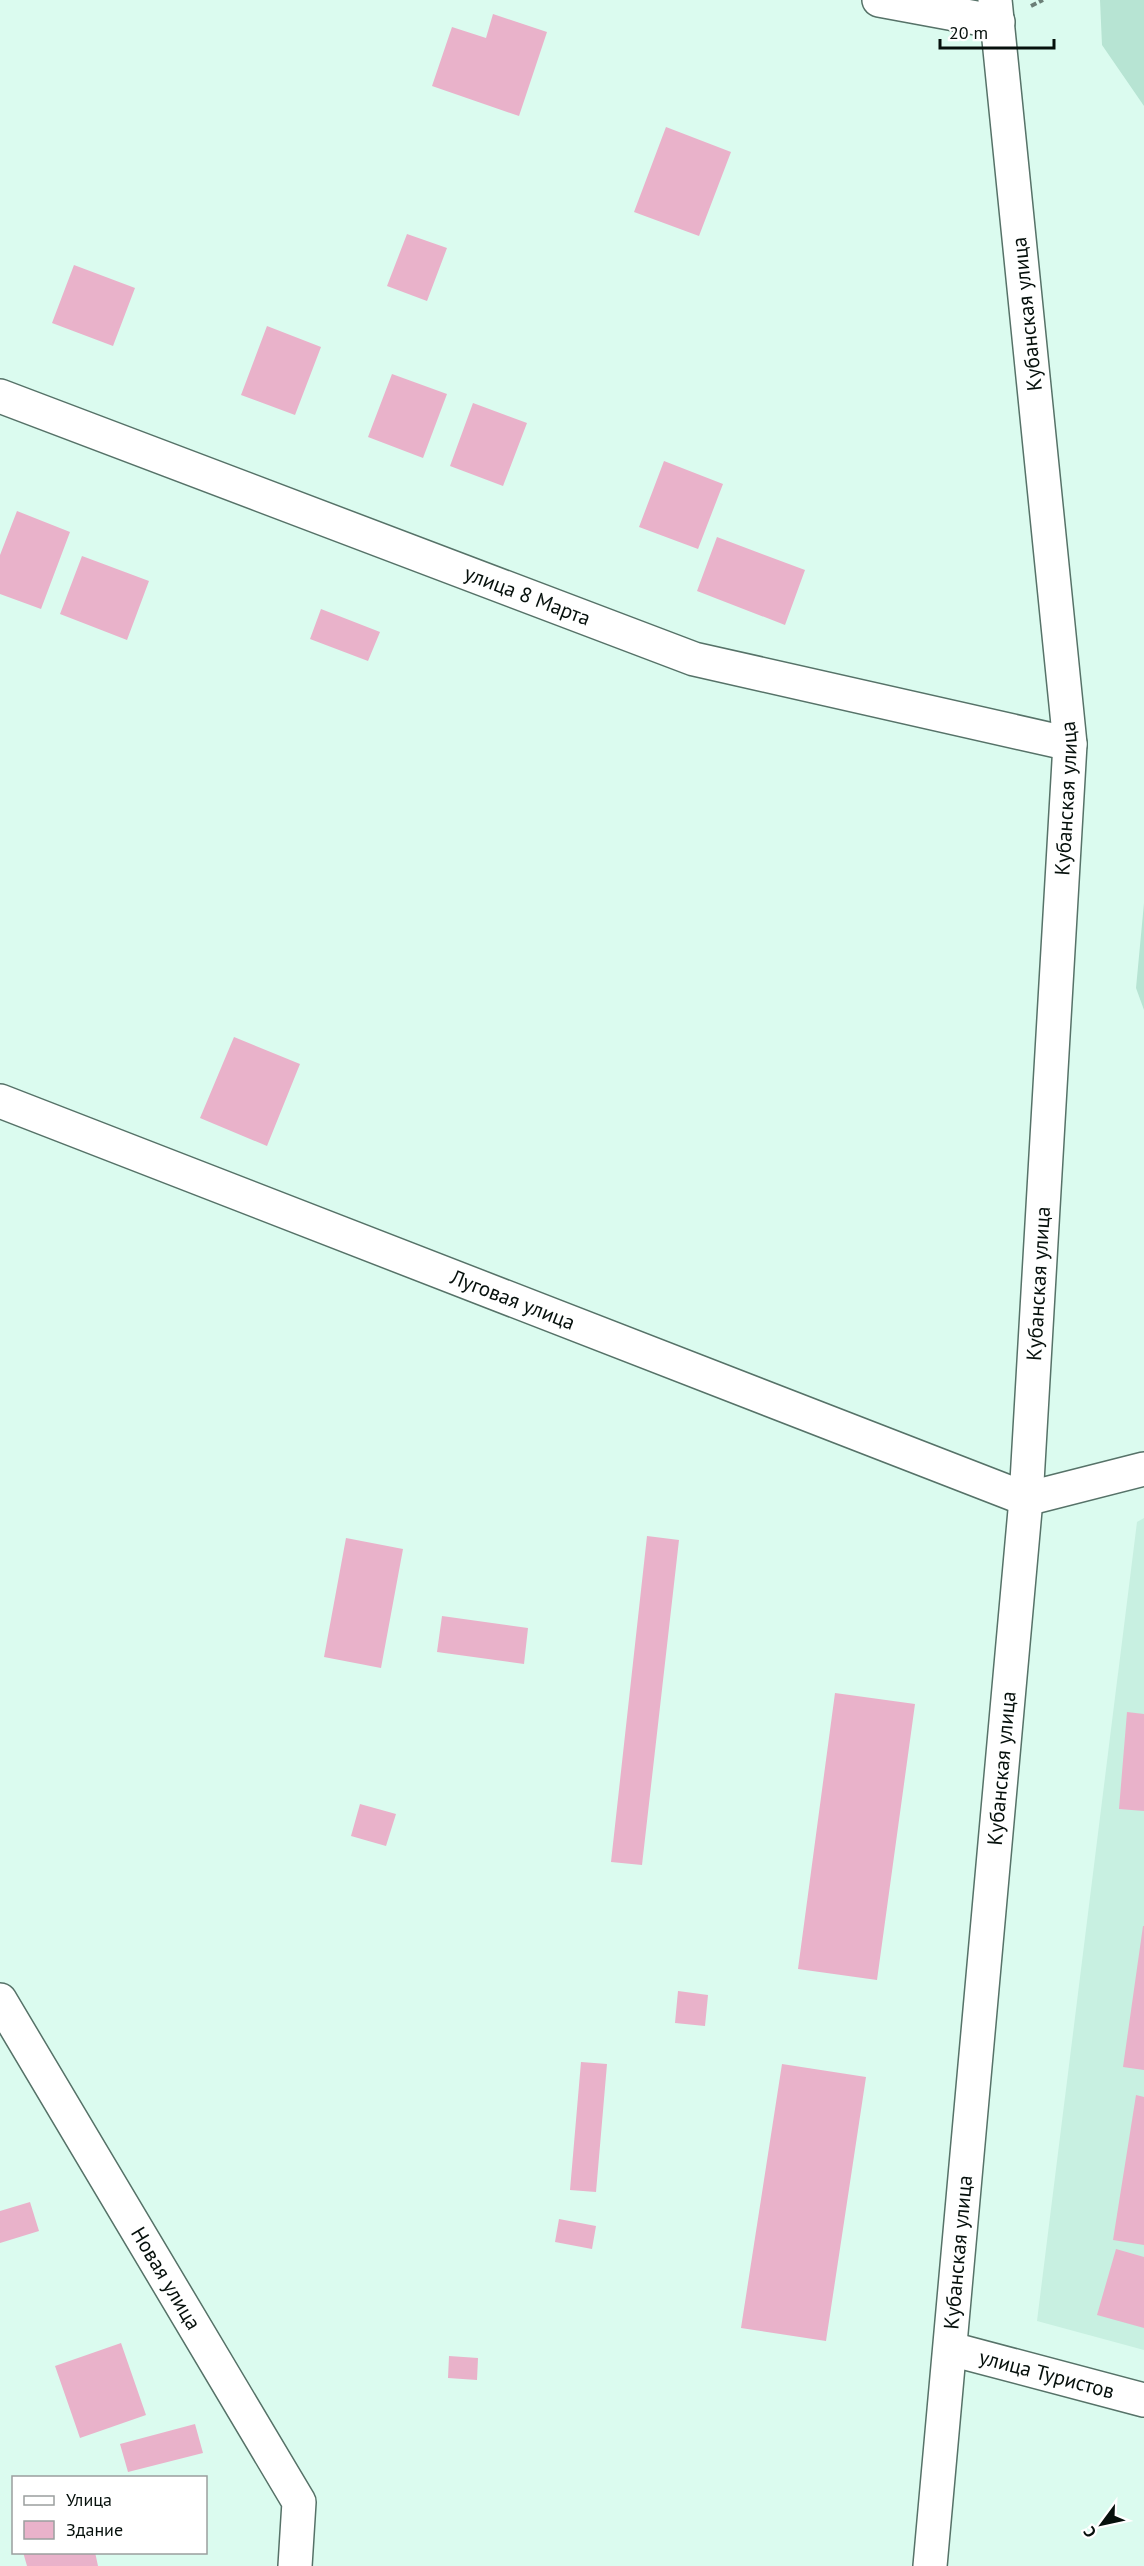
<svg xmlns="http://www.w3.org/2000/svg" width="1144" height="2566" viewBox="0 0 1144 2566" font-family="'PT Sans',sans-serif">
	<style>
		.built { fill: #c8f0e1 }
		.green { fill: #b7e4d3 }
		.building { fill: #e9b2ca }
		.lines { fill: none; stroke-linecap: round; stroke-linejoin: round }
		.minor-casing { stroke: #567268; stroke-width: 36 }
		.major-casing { stroke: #567268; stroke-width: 36 }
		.path { stroke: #6b7f77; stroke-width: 4; stroke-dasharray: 6 3; stroke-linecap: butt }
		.minor { stroke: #fff; stroke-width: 33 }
		.major { stroke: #fff; stroke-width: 33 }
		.labels { text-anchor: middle; stroke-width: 5; stroke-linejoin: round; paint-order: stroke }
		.street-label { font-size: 21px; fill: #06100c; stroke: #fff }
	</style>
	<rect width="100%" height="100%" fill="#dbfbef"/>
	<!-- built -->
	<path class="built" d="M1144,1518V2350L1037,2321L1137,1522Z"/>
	<!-- green -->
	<path class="green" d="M1100,0H1144V106L1102,45Z
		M1144,903V1010L1136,988Z"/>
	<!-- building -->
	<path class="building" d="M493,14L547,32L519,116L432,86L452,27L486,38Z
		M666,127L731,152L699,236L634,212Z
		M407,234L447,248L427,301L387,286Z
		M74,265L135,288L113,346L52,323Z
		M267,326L321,347L295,415L241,395Z
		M392,374L447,394L423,458L368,437Z
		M473,403L527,423L503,486L450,466Z
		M664,461L723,484L698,549L639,527Z
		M17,511L70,532L41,609L0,594V555Z
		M717,537L805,570L785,625L697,591Z
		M82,556L149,581L127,640L60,614Z
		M321,609L380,632L368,661L310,639Z
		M234,1037L300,1064L267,1146L200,1118Z
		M647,1536L679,1540L642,1865L611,1862Z
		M346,1538L403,1549L381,1668L324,1657Z
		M442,1616L528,1628L524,1664L437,1652Z
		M835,1693L915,1704L877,1980L798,1969Z
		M1127,1712L1144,1714V1811L1119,1809Z
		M360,1804L396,1814L386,1846L351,1836Z
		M1143,1926H1144V2070L1123,2067Z
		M678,1991L708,1995L705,2026L675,2023Z
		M581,2062L607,2064L596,2192L570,2190Z
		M782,2064L866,2077L826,2341L741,2328Z
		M1136,2095L1144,2097V2245L1113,2240Z
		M30,2202L39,2231L0,2243V2211Z
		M559,2219L596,2226L592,2249L555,2242Z
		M1116,2249L1144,2257V2328L1097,2315Z
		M121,2343L146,2415L80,2438L55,2366Z
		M449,2356L478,2358L477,2380L448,2378Z
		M195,2424L203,2453L128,2472L120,2444Z
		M23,2552H95L98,2566H27Z"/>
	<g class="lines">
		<defs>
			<g id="minor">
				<path d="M879,0L998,22"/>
				<path id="s1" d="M0,396L694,659L1070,744"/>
				<path id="s2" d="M0,1101L1026,1499L1144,1469"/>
				<path id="s3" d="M0,2000L299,2502L295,2566"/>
				<path id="s4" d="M951,2349L1144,2400"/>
			</g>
			<g id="major">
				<path id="s5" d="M930,2566L1026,1499L1070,744L995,0"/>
			</g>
		</defs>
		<!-- minor casing -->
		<use href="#minor" class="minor-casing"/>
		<!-- major casing -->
		<use href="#major" class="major-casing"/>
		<!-- path -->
		<path class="path" d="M1031,6L1043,0"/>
		<!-- minor -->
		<use href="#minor" class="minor"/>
		<!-- major -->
		<use href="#major" class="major"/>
	</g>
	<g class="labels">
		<!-- street labels -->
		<g class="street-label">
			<text transform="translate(1027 314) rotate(-96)" y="7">Кубанская улица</text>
			<text dy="7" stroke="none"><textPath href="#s1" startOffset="564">улица 8 Марта</textPath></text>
			<text dy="7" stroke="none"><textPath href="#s5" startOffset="1773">Кубанская улица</textPath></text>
			<text dy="7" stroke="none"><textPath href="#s5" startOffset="1287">Кубанская улица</textPath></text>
			<text dy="7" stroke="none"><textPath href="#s2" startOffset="550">Луговая улица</textPath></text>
			<text dy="7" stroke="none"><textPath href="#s5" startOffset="801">Кубанская улица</textPath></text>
			<text dy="7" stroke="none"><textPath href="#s5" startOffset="315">Кубанская улица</textPath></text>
			<text dy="7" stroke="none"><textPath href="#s3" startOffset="324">Новая улица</textPath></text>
			<text dy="7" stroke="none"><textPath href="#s4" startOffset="99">улица Туристов</textPath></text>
		</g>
	</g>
	<!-- legend -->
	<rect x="12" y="2476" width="195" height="78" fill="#ffffff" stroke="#9b9f9e" stroke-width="1.5"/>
	<rect x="24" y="2496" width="30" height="9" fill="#ffffff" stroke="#9b9f9e" stroke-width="1.5"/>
	<text x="66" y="2506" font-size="18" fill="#06100c">Улица</text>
	<rect x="24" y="2521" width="30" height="18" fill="#e9b2ca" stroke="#9b9f9e" stroke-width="1.5"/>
	<text x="66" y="2536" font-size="18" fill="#06100c">Здание</text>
	<!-- north arrow -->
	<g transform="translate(1102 2524) rotate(237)" stroke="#ffffff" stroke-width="4.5" paint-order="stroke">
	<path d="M0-4.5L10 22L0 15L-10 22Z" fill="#06100c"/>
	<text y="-9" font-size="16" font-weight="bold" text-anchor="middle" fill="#06100c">С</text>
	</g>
	<!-- scale -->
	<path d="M940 39v9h114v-9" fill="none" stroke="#06100c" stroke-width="3"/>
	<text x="949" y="39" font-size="18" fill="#06100c" stroke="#ffffff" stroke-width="4.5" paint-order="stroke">20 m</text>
</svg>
